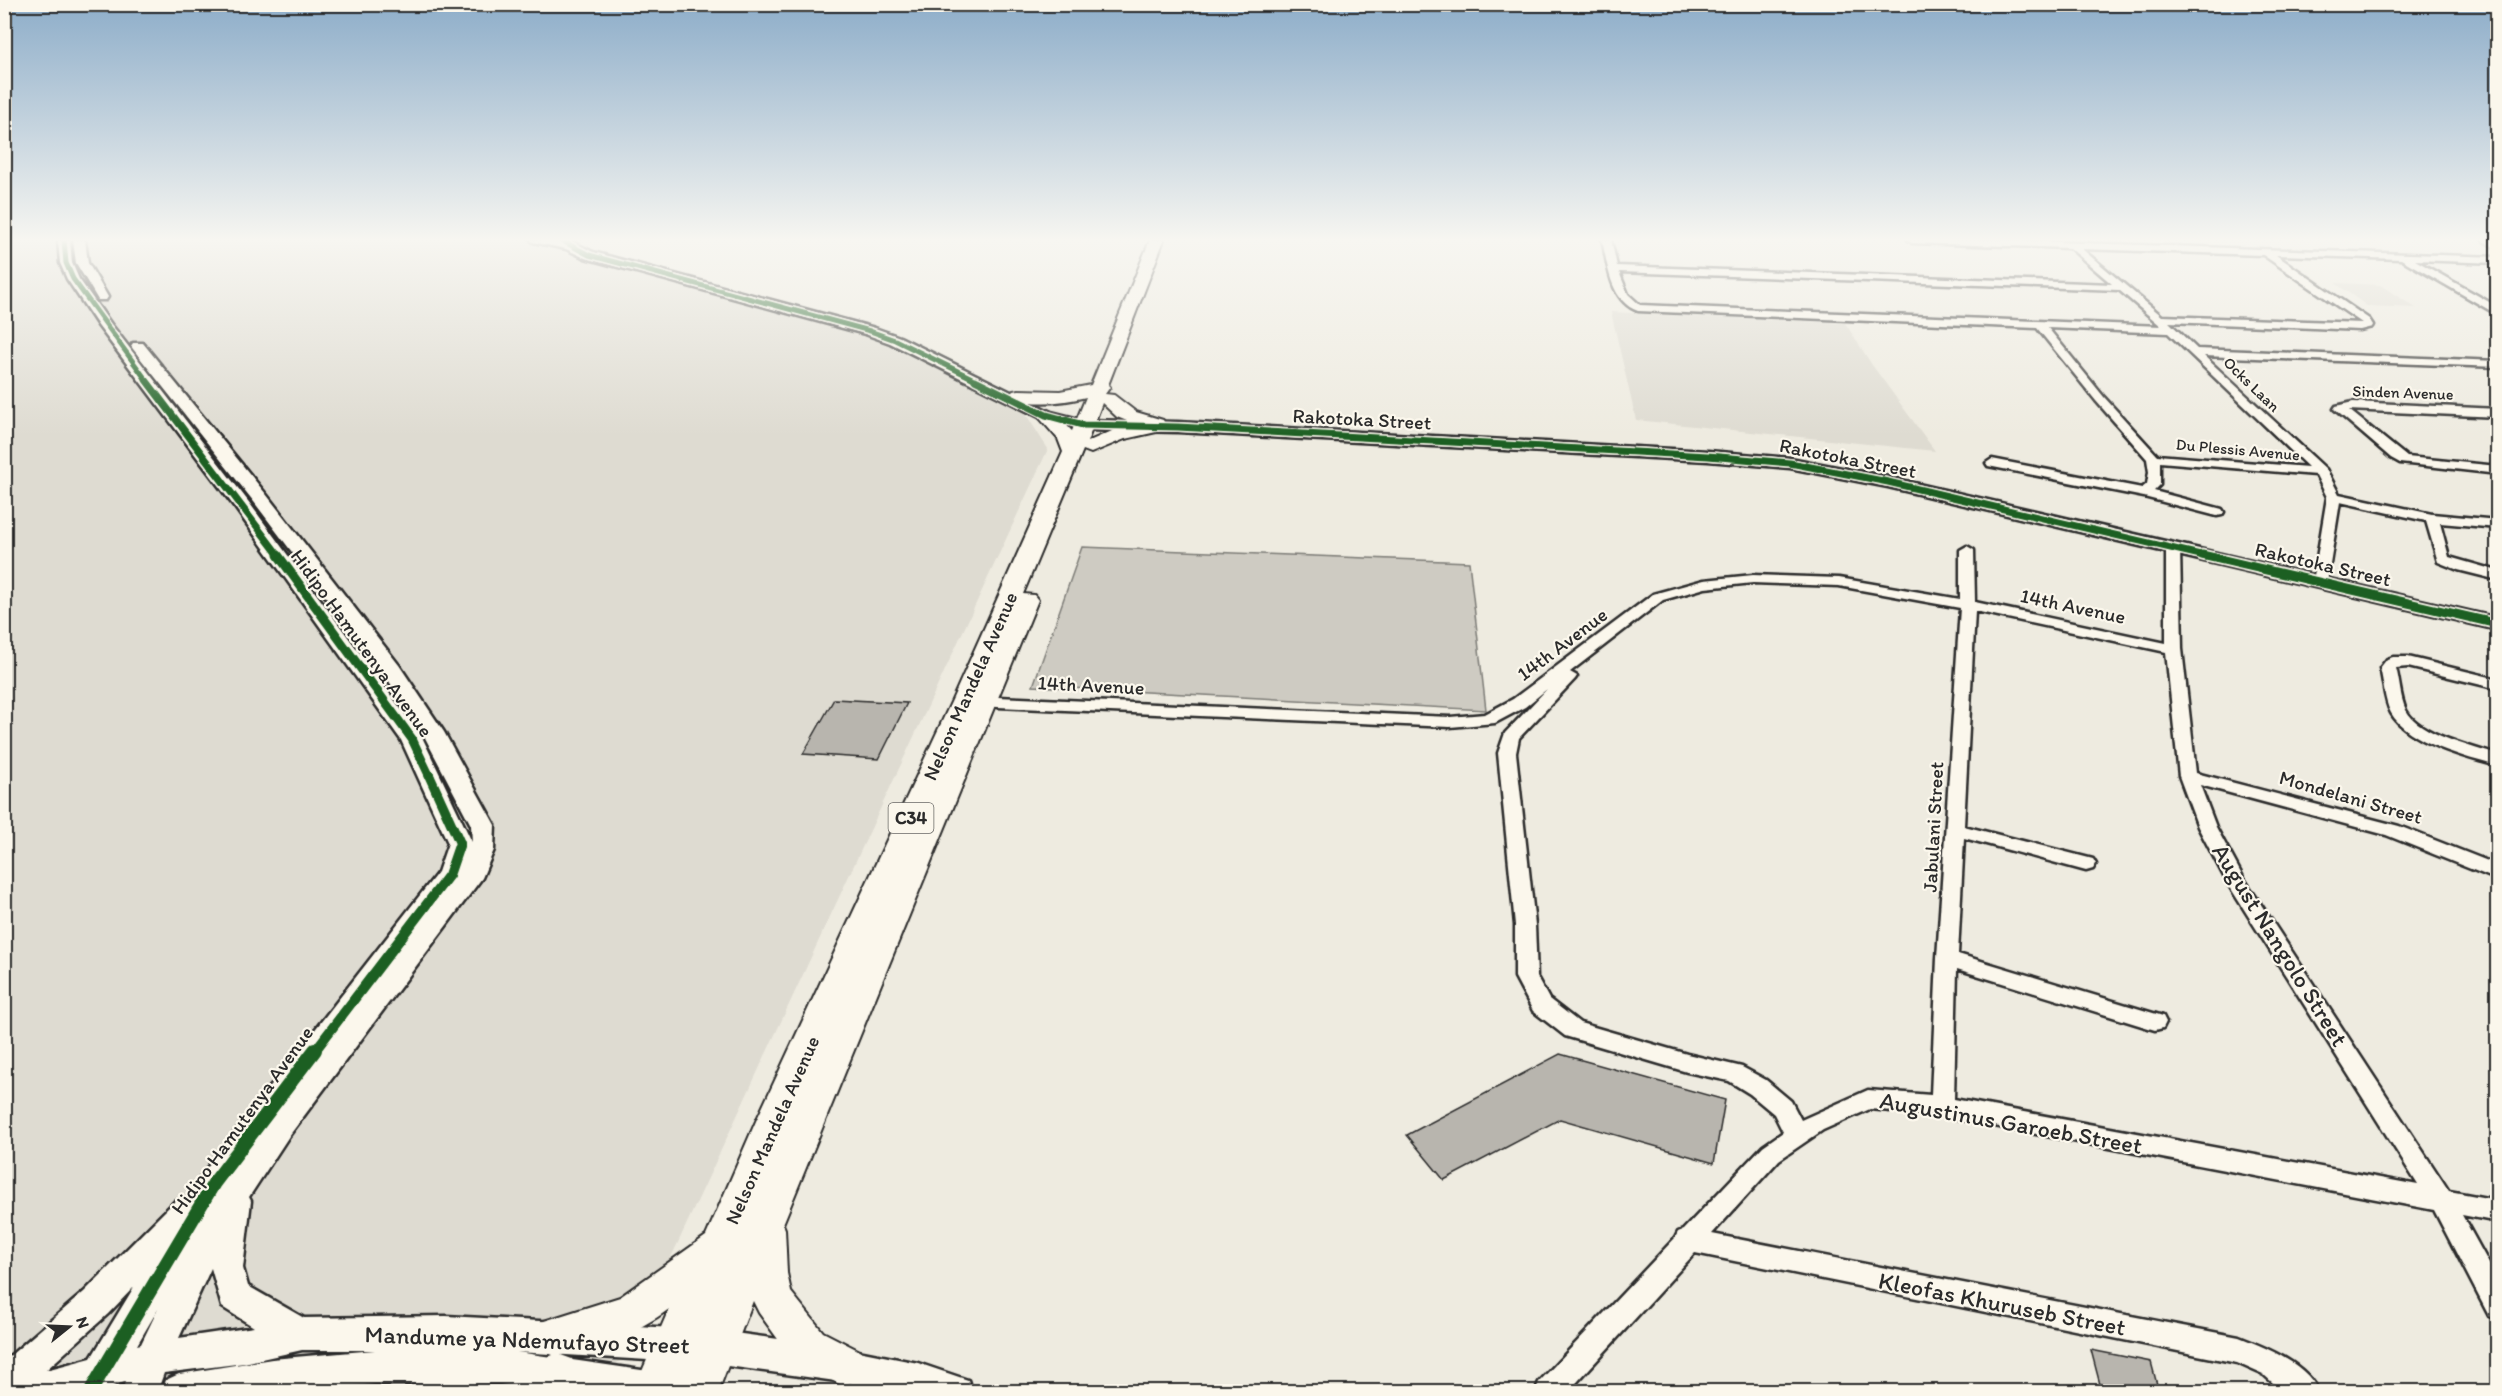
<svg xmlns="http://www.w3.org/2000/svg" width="2502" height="1396" viewBox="0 0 2502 1396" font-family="Itim,sans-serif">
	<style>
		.built { fill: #dedbd1 }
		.green { fill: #cecbc2; stroke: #7c7b76; stroke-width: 1.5 }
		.building { fill: #b8b5ae; stroke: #2b2b2b; stroke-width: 1.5 }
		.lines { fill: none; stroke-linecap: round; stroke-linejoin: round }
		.minor-casing { stroke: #2b2b2b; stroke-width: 5 }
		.tertiary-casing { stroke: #2b2b2b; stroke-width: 5 }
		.primary-casing { stroke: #2b2b2b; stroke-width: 4 }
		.minor { fill: #fbf7ec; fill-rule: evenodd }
		.tertiary { fill: #fbf7ec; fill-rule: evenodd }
		.primary { fill: #fbf7ec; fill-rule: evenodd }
		.cycleway-far4-casing { stroke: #fbf7ec; stroke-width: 8 }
		.cycleway-far3-casing { stroke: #fbf7ec; stroke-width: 10 }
		.cycleway-far2-casing { stroke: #fbf7ec; stroke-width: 13 }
		.cycleway-far1-casing { stroke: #fbf7ec; stroke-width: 14 }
		.cycleway-casing { stroke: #fbf7ec; stroke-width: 17 }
		.cycleway-far4 { stroke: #1b5e20; stroke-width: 5 }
		.cycleway-far3 { stroke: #1b5e20; stroke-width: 7 }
		.cycleway-far2 { stroke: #1b5e20; stroke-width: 9 }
		.cycleway-far1 { stroke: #1b5e20; stroke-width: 10 }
		.cycleway { stroke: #1b5e20; stroke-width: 14 }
		.labels { text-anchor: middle; stroke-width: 4.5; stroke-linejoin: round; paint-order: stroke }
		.far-street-label { font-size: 16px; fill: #2b2b2b; stroke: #fbf7ec }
		.shield { fill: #fbf7ec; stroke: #696865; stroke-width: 1.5 }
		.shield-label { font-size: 18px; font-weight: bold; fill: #2b2b2b }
		.street-label { font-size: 20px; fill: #2b2b2b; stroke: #fbf7ec }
		.near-street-label { font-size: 24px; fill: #2b2b2b; stroke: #fbf7ec }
	</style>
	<rect width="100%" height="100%" fill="#eeebe0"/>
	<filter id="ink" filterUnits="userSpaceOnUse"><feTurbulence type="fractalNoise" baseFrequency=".0167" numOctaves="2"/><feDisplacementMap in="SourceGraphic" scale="12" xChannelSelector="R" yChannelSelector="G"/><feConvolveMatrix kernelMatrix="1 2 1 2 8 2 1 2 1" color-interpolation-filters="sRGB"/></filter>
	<g filter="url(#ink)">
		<!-- built -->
		<path class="built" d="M5,240H551L562,252L790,311L881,339L1025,413L1048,449L675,1249L604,1391L5,1392Z
			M2335,283L2380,285L2416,308L2367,306Z
			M1611,312L1845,323L1872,365L1935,451L1636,420Z"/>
		<!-- green -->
		<path class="green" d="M1082,547L1469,562L1486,710L1033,686Z"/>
		<!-- building -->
		<path class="building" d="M834,699L907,703L879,759L803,754Z
			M1560,1054L1725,1100L1714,1163L1560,1119L1444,1180L1407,1135Z
			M2091,1350L2151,1362L2159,1392H2102Z"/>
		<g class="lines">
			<defs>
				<path id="minor" d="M1602,240H1611L1617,266L2112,284L2070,248L1912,243L1908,240H1995L2498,257V263L2415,260L2498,307V315L2401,259L2276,255L2369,319L2373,325L2372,327L2360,330L2169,322L2197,349L2498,361V367L2204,356L2326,469L2339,494L2432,514L2498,520V528L2440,523L2449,557L2498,571V580L2458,570L2438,562L2426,521L2340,502L2327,582L2325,585H2315L2313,582L2327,497L2316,475L2160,462V485L2154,491L2222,509L2224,512L2222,515L2217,516L2144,497L1988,466L1986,463L1992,459L2142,488L2147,484L2149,472L2147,459L2096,401L2037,328L1638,311C1610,301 1608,265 1602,240ZM2082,249L2263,255L2362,323L2162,316ZM1619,272L2119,290L2161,326L1640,305L1628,294ZM2048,328L2168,333L2308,467L2157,455L2104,397Z
					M2353,402L2498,409V417L2349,410L2407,457L2498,466V474L2400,463L2391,458L2334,409L2336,406Z
					M2173,543L2180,547L2182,649L2196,773L2399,826L2498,865V880L2386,835L2200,785L2216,827L2243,877L2449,1191L2498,1200V1222L2462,1215L2498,1280V1319L2489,1316L2434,1210L1942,1116L1870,1109L1823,1130L1779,1160L1712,1234L2239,1337C2265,1347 2307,1364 2319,1392H2283L2264,1375L2237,1363L1695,1253L1568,1392H1535L1539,1382L1675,1238L1678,1232L1683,1230L1763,1146L1783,1132L1774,1114L1750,1094L1729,1081L1687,1072L1565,1036L1533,1011L1515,977V925L1498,753L1505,733L1547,689L1525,707L1495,723L1450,727L976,706L968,701L976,696L1450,717L1485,714L1513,699L1653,594L1704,580L1753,575L1839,578L1960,599V550L1967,546L1974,550L1975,602L2166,643V547ZM1753,583L1839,586L1960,608L1937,958L1931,1095L1868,1090L1801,1120L1791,1101L1766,1080L1742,1067L1687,1054L1580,1023L1549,999L1537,977L1535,925L1516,753L1519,738L1575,679L1577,676L1570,672L1663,600L1705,588ZM1975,611L2166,652L2179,776L2198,827L2228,884L2418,1185L1954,1099L1957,969L2155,1030L2163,1028L2166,1022L2163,1016L1958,954L1964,838L2086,871L2093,869L2096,864L2093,859L1964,826Z
					M2393,657H2408L2498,679V689L2408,667L2396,668C2400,682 2400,697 2406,710C2418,734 2473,747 2498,755V766C2467,758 2407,742 2391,713C2384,700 2384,683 2380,668L2387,659Z"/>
				<path id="tertiary" d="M58,240H70L72,263L79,279L111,324L248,501L423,739L472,842L471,825L422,732L383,672L254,502L133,349L131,346L133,343H143L266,494L399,665L444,732L495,825L494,850L482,878L289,1136L249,1197L251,1201L243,1268L248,1286L304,1318L446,1316L713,1330L843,1348L918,1363L968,1380L972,1392H890L843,1382L713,1364L517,1352L662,1373L674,1378L680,1390L552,1392L500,1384H375L291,1392H162L166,1380L179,1374L272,1359L375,1350H475H302L244,1363L164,1373L157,1392H122L125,1382L113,1386L110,1392H4V1361L84,1292L175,1201L188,1198L203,1173L438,872L448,843L401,740L236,509L99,327L67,279L60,263ZM211,1268L222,1307L254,1327L179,1338ZM134,1287L91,1358L46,1370L108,1314ZM158,1309L141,1344L137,1345Z
					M73,240H85L88,263L108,297L106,300H98L76,263Z
					M531,240H569L593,252L875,328L900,337L1051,412L1083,420L1178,422L1708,451L1790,458L1888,477L2498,618V630L1888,487L1790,468L1708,461L1178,432L1083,430L1041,418L890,343L865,334L585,258L566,249L533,242Z
					M2482,240L2498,241V249Z"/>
				<path id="primary" d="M1150,240H1164L1108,385L1110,387L1105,394L1114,395L1136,412L1163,420L1165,424L1161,431L1125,439L1091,453L1083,450L1023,594L1034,595L1038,600L783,1224L785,1229L787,1273L791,1292L823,1332L858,1350L864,1365L858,1380L843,1386L793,1360L759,1313L753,1301L718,1392H633L669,1309C636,1334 600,1344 561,1355L572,1359L589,1392H544L536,1374L542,1359L553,1355L541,1350L535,1336L541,1322L620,1297L706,1236L756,1121L952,700L1063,452L1058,439L1037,415L1040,411C1054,407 1062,421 1072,431L1086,397C1063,403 1036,405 1013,399L1010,395L1013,391L1019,390L1060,391L1091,385ZM1102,403L1117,417L1137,425L1112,431L1087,442Z"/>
			</defs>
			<!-- minor casing -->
			<use href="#minor" class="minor-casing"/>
			<!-- tertiary casing -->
			<use href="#tertiary" class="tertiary-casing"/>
			<!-- primary casing -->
			<use href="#primary" class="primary-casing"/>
			<!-- minor -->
			<use href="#minor" class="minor"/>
			<!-- tertiary -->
			<use href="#tertiary" class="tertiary"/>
			<!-- primary -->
			<use href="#primary" class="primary"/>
			<defs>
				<path id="cycleway-far4" d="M64,240L66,263L73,279L147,381
					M561,240L589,255L870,331L895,340L978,381"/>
				<path id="cycleway-far3" d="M146,380L280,557
					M975,380L1046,415L1083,425L1178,427L1708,456L1790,463L1888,482L2209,557"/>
				<path id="cycleway-far2" d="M278,555L412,739L430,777
					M2202,555L2498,624"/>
				<path id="cycleway-far1" d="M314,1052L449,875L460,843L429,775"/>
				<path id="cycleway" d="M90,1392L214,1183L315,1050"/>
			</defs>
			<!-- cycleway-far4 casing -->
			<use href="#cycleway-far4" class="cycleway-far4-casing"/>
			<!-- cycleway-far3 casing -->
			<use href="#cycleway-far3" class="cycleway-far3-casing"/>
			<!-- cycleway-far2 casing -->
			<use href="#cycleway-far2" class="cycleway-far2-casing"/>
			<!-- cycleway-far1 casing -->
			<use href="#cycleway-far1" class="cycleway-far1-casing"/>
			<!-- cycleway casing -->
			<use href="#cycleway" class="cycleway-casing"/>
			<!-- cycleway-far4 -->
			<use href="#cycleway-far4" class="cycleway-far4"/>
			<!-- cycleway-far3 -->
			<use href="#cycleway-far3" class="cycleway-far3"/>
			<!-- cycleway-far2 -->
			<use href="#cycleway-far2" class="cycleway-far2"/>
			<!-- cycleway-far1 -->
			<use href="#cycleway-far1" class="cycleway-far1"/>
			<!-- cycleway -->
			<use href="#cycleway" class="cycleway"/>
		</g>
	</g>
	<!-- sky -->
	<linearGradient id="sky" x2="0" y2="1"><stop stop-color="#8dadc9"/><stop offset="0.55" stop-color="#f7f6f1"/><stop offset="1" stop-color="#f7f6f1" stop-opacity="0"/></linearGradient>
	<rect width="2502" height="436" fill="url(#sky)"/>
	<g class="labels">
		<!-- far-street labels -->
		<g class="far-street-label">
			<text transform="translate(2252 384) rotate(44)" y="6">Ocks Laan</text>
			<text transform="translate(2403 392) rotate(2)" y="6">Sinden Avenue</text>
			<text transform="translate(2238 449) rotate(5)" y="6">Du Plessis Avenue</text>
		</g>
		<!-- shield labels -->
		<rect class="shield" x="888.5" y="803" width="45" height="30" rx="4.5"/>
		<g class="shield-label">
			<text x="911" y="824">C34</text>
		</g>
		<!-- street labels -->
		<g class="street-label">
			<text transform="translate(1362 419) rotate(3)" y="7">Rakotoka Street</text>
			<text transform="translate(1848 458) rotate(11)" y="7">Rakotoka Street</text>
			<text transform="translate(2323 564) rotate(13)" y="7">Rakotoka Street</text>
			<text transform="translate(2073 606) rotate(12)" y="7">14th Avenue</text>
			<text transform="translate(362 643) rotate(54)" y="7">Hidipo Hamutenya Avenue</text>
			<text transform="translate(1562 644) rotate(-37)" y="7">14th Avenue</text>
			<text transform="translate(1091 685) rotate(3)" y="7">14th Avenue</text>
			<text transform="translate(970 686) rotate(-66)" y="7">Nelson Mandela Avenue</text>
			<text transform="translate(2351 797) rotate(16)" y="7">Mondelani Street</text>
			<text transform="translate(1933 827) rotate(-87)" y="7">Jabulani Street</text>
			<text transform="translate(242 1120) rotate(-54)" y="7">Hidipo Hamutenya Avenue</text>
			<text transform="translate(772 1130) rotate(-66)" y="7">Nelson Mandela Avenue</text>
		</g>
		<!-- near-street labels -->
		<g class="near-street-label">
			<text transform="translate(2280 945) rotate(58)" y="8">August Nangolo Street</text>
			<text transform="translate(2011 1123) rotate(10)" y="8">Augustinus Garoeb Street</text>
			<text transform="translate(2002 1304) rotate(11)" y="8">Kleofas Khuruseb Street</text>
			<text transform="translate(527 1340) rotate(2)" y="8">Mandume ya Ndemufayo Street</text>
		</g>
	</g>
	<!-- margin -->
	<rect width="2502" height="1396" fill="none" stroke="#fbf7ec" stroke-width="24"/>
	<rect x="12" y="12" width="2478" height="1372" fill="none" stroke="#2b2b2b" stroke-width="2" filter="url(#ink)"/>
	<!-- north arrow -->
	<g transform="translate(69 1327) rotate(72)" stroke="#fbf7ec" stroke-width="4.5" paint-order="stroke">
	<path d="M0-4.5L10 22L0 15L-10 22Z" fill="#2b2b2b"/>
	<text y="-9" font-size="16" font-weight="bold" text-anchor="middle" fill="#2b2b2b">N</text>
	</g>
</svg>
